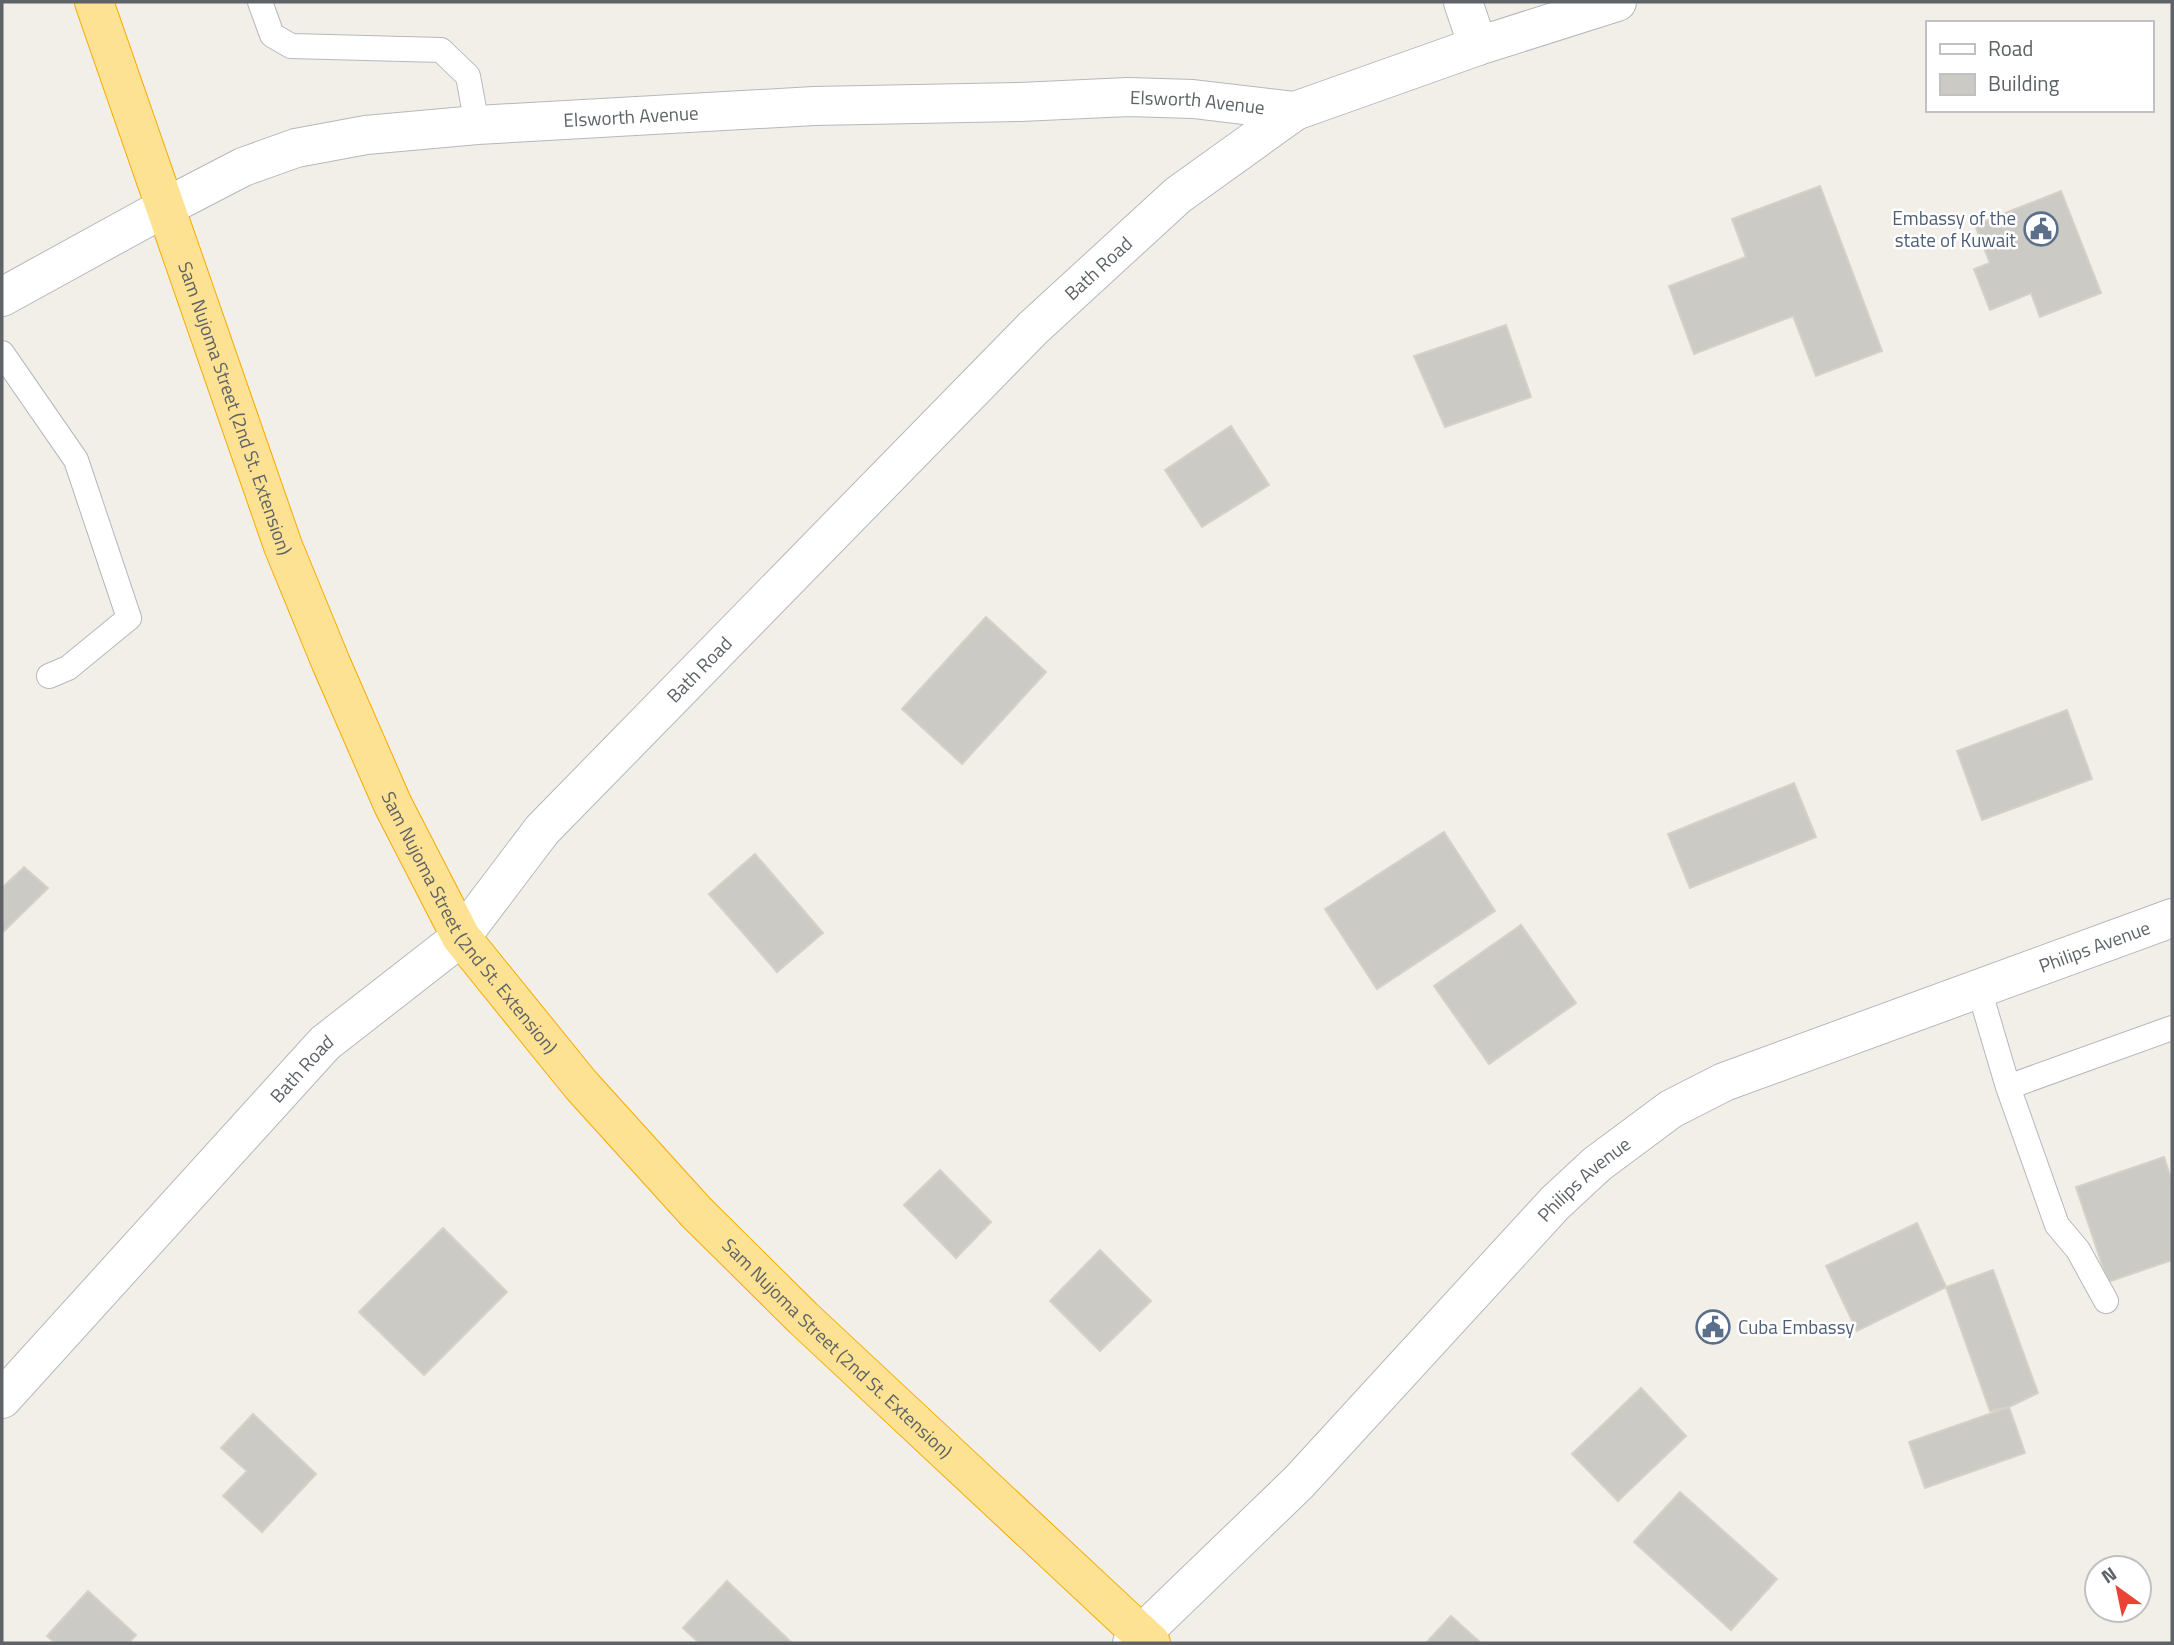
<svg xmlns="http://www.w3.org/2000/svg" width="2174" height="1645" viewBox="0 0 2174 1645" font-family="'Titillium Web',sans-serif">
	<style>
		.building { fill: #cccac5; stroke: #d6d1c6; stroke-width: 2 }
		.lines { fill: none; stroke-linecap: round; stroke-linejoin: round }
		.lane-casing { stroke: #b5b8bc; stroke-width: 26 }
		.street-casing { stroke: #b5b8bc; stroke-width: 40 }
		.highway-casing { stroke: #f9ab00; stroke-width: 40 }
		.lane { stroke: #fff; stroke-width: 24 }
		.street { stroke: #fff; stroke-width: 38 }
		.highway { stroke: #fde293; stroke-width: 38 }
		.labels { text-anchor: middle; stroke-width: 5; stroke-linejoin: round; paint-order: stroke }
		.street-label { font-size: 19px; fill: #5f6368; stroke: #fff }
		.service-label { font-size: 19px; fill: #4e5e75; stroke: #fff; text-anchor: end }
	</style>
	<rect width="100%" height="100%" fill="#f1efe8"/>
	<!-- building -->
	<path class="building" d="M1820,186L1882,351L1816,376L1793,316L1694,354L1669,286L1746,257L1732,219Z
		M2061,191L2101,293L2040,317L2031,293L1990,310L1974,269L1990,263L1975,225Z
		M1506,325L1531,397L1445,427L1414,356Z
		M1231,426L1269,485L1202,527L1165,470Z
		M986,617L1046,672L962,764L902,709Z
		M2067,710L2092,779L1982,820L1957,751Z
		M1794,783L1816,837L1690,888L1668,834Z
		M1444,832L1495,911L1377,989L1325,909Z
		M755,854L823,933L777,972L709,894Z
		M24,867L48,888L2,933V888Z
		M1521,925L1576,1003L1489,1064L1434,986Z
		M2164,1157L2172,1182V1260L2108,1282L2076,1187Z
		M940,1170L991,1222L956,1258L904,1205Z
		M1917,1223L1946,1287L1857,1331L1826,1266Z
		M443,1228L507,1292L424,1375L359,1312Z
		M1100,1250L1151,1301L1100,1351L1050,1301Z
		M1993,1270L2038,1393L2009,1407L1990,1411L1946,1287Z
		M1641,1388L1686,1436L1618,1501L1572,1454Z
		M2009,1407L2025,1453L1925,1488L1909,1442Z
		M253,1414L316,1474L262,1532L223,1496L247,1471L221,1448Z
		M1680,1492L1777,1579L1731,1630L1634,1542Z
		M727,1581L792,1643H699L683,1628Z
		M88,1591L136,1635L129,1643H55L47,1636Z
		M1451,1616L1481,1643H1426Z"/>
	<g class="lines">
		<defs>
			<path id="lane" d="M260,2L272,35L291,46L441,50L468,76L477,125
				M2,353L76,460L129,618L68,668L49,676
				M1979,989L2008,1087L2057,1225L2078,1250L2106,1301
				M2008,1087L2172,1028"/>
			<g id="street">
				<path d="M1463,2L1478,46"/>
				<path id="s1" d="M2,297L164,208L243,167L296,148L366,135L477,125L814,106L1020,102L1128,97L1193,99L1295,111"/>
				<path id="s2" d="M2,1399L325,1043L461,937L542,830L1033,328L1178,195L1295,111L1478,46L1617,2"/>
				<path id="s3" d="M1132,1643L1299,1482L1555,1203L1597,1164L1671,1109L1724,1082L2172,918"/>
			</g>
			<g id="highway">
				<path id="s4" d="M94,2L283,546L331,663L393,805L461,937L581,1085L696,1212L803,1318L1151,1643"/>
			</g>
		</defs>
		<!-- lane casing -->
		<use href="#lane" class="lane-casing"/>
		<!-- street casing -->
		<use href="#street" class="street-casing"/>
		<!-- highway casing -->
		<use href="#highway" class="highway-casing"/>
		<!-- lane -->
		<use href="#lane" class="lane"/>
		<!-- street -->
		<use href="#street" class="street"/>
		<!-- highway -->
		<use href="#highway" class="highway"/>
	</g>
	<!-- icons -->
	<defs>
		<symbol id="civic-ring" viewBox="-11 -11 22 22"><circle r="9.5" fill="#fff" stroke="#5c6f8a" stroke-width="1.5"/><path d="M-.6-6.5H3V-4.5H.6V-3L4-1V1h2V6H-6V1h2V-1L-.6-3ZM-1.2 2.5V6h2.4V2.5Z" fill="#5c6f8a"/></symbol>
	</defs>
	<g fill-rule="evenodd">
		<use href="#civic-ring" x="2022" y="210" width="38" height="38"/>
		<use href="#civic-ring" x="1694" y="1308" width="38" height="38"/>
	</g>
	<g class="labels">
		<!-- street labels -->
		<g class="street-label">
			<text dy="7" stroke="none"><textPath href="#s1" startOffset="1234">Elsworth Avenue</textPath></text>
			<text dy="7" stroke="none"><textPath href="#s1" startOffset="667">Elsworth Avenue</textPath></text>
			<text dy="7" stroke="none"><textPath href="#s2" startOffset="1578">Bath Road</textPath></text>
			<text dy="7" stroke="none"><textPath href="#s4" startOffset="430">Sam Nujoma Street (2nd St. Extension)</textPath></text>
			<text dy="7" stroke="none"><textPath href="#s2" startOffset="1012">Bath Road</textPath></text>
			<text dy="7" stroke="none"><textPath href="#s4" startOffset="998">Sam Nujoma Street (2nd St. Extension)</textPath></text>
			<text dy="7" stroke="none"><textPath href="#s3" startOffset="1214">Philips Avenue</textPath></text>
			<text dy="7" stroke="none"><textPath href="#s2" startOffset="446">Bath Road</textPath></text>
			<text dy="7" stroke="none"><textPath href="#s3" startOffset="648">Philips Avenue</textPath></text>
			<text dy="7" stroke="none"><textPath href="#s4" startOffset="1564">Sam Nujoma Street (2nd St. Extension)</textPath></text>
		</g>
		<!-- service labels -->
		<g class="service-label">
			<text x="2016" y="225">Embassy of the<tspan x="2016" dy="22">state of Kuwait</tspan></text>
			<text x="1738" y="1334" text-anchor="start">Cuba Embassy</text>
		</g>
	</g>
	<!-- border -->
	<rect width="2174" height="1645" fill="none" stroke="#5f6368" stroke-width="7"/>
	<!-- legend -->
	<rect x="1926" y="21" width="228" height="91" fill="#ffffff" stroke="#bfc1c3" stroke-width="2"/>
	<rect x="1940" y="44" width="35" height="10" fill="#ffffff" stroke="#bfc1c3" stroke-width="2"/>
	<text x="1988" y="56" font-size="21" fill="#5f6368">Road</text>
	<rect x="1940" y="74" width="35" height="21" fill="#cccac5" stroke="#bfc1c3" stroke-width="2"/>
	<text x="1988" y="91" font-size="21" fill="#5f6368">Building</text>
	<!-- north arrow -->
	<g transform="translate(2118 1589) rotate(327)"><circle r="33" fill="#ffffff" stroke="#bfc1c3" stroke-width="2"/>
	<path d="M0-5L12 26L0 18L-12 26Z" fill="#ea4335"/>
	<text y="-10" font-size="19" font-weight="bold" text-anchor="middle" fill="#5f6368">N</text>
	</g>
</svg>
